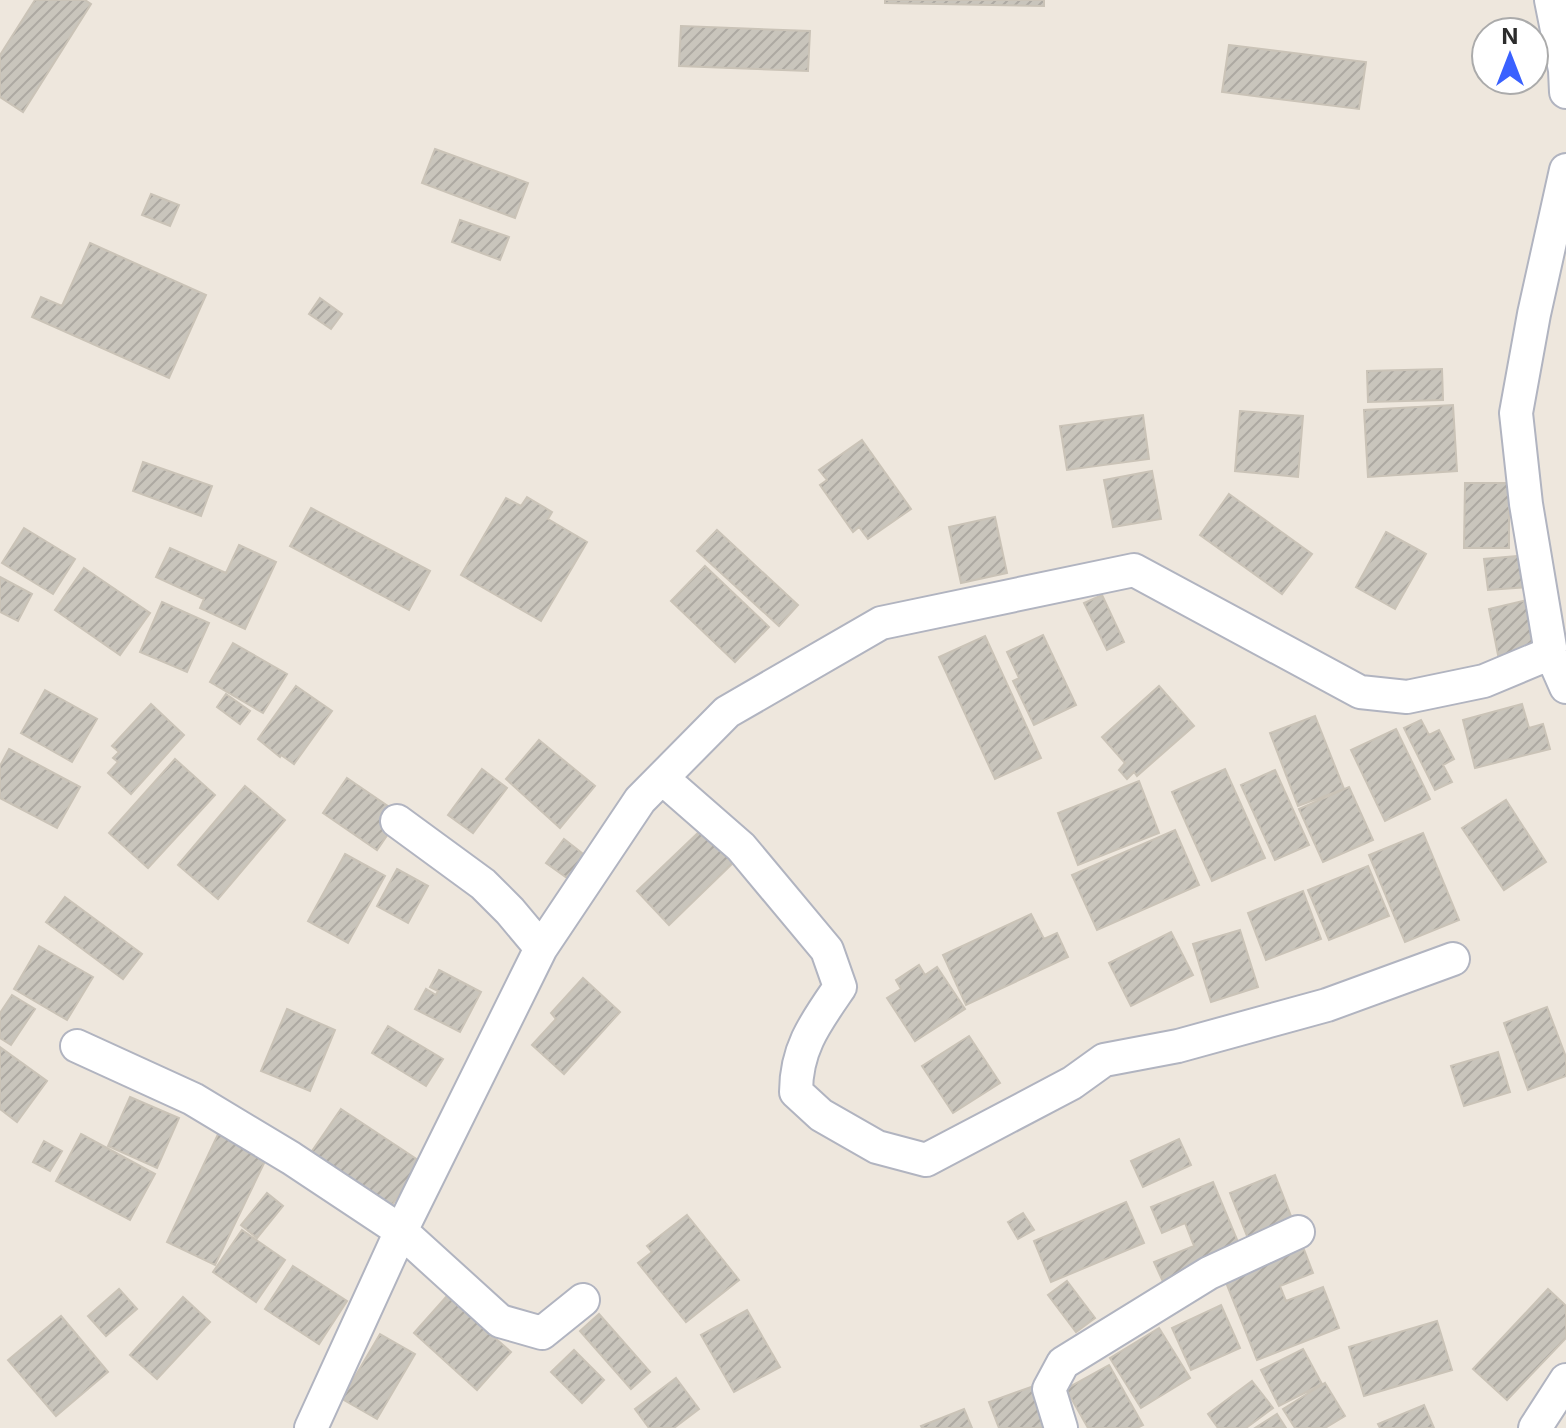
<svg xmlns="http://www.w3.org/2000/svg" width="1566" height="1428" viewBox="0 0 1566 1428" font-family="Inter,sans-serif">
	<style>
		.building { fill: url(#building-hatch); stroke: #cac3b7; stroke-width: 2 }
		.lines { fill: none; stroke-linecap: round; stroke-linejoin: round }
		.minor-casing { stroke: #b1b4c0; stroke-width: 36 }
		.minor { stroke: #fff; stroke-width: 32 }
	</style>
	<defs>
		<pattern id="building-hatch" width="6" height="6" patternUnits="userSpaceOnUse" patternTransform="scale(2)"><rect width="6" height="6" fill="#c9c5bc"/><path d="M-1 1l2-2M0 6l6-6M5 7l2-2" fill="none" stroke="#ada9a2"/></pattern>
	</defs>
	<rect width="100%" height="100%" fill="#eee7dd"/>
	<!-- building -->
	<path class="building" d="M35,0H85L91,4L23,112L0,97V55Z
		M885,0H1044V6L885,3Z
		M681,26L810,31L808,71L679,66Z
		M1229,45L1366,62L1359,109L1222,92Z
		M435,149L528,183L515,218L422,183Z
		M151,194L179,205L170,226L142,215Z
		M460,220L509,237L500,260L452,242Z
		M90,243L206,295L169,378L32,317L41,297L62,306Z
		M320,298L342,314L331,329L309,314Z
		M1442,369L1443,400L1368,402L1367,371Z
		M1453,405L1457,471L1368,477L1364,410Z
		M1240,411L1303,416L1298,477L1235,471Z
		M1143,415L1149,459L1067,470L1060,426Z
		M862,440L911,509L868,539L859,527L853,532L820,485L827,480L819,470Z
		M143,462L212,486L201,516L133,491Z
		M1152,471L1161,519L1113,527L1104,480Z
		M1465,483H1509V548H1464Z
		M1229,494L1312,554L1282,594L1200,535Z
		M527,497L552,512L548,519L587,542L541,621L461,575L506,498L521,506Z
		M311,508L430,571L409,610L290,546Z
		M995,517L1007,573L961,583L949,527Z
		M24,528L75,559L53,594L2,563Z
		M717,530L798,605L779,626L697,551Z
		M1386,532L1426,554L1395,609L1356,587Z
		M239,545L276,562L245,629L200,608L204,599L156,577L170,548L226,573Z
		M1528,555L1531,587L1488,590L1484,559Z
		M705,566L769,627L735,662L671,601Z
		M84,568L150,613L120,655L55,610Z
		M0,577L32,594L18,621L0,612Z
		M1102,595L1124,642L1107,650L1084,603Z
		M1531,599L1544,654L1500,665L1489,609Z
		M162,602L209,623L187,672L140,652Z
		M1043,635L1076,705L1034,725L1013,681L1019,678L1007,652Z
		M985,636L1041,758L995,779L939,657Z
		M233,643L287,674L263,713L210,682Z
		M296,686L332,711L294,764L281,755L280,757L258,739Z
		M1159,686L1194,726L1137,776L1134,772L1127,779L1119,770L1125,763L1102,737Z
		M45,690L97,719L72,762L21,733Z
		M226,694L250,711L240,724L217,707Z
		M151,704L184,735L131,794L108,773L118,762L113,758L119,752L112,746Z
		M1522,704L1529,728L1543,724L1550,749L1475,768L1463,720Z
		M1315,716L1344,789L1298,806L1270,733Z
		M1421,720L1429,735L1439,730L1454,759L1443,765L1452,782L1435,790L1404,728Z
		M1396,729L1430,799L1385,821L1351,750Z
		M539,740L595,786L560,828L506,779Z
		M9,749L80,787L57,828L0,798V766Z
		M175,759L215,795L148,868L109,833Z
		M482,769L507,788L473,833L448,815Z
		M1225,769L1265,858L1212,881L1172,792Z
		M1275,770L1309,845L1275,860L1241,785Z
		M347,778L401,815L377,850L323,813Z
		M1139,781L1159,833L1078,865L1058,813Z
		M245,786L285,820L218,899L178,865Z
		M1349,787L1373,840L1323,862L1299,809Z
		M1506,800L1546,862L1504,890L1462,828Z
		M701,830L733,863L669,925L637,891Z
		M1175,830L1199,885L1097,930L1072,875Z
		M1423,833L1459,920L1405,942L1369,855Z
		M564,839L587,857L570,880L546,863Z
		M345,854L385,876L348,943L308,921Z
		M1368,866L1389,916L1329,940L1308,890Z
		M397,869L428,886L408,923L377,906Z
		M1303,891L1321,939L1266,960L1248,913Z
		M65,897L142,954L123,979L46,922Z
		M1031,914L1044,939L1057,933L1068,957L966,1005L943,955Z
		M1240,930L1258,987L1211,1002L1193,944Z
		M1171,932L1193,975L1131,1006L1109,963Z
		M39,946L93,977L67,1020L14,989Z
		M919,965L925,975L937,967L965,1009L915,1041L887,998L901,989L896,980Z
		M439,970L481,992L460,1032L415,1009L426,989L436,995L438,991L430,987Z
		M583,978L620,1012L564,1074L532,1045L556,1019L551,1013Z
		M12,995L35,1009L11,1045L0,1038V1013Z
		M1547,1007L1566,1057V1076L1528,1090L1504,1023Z
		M287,1009L335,1030L310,1091L261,1071Z
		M388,1026L443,1059L426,1086L372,1053Z
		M969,1036L1000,1083L953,1113L922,1066Z
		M0,1047L47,1081L17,1122L0,1109Z
		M1498,1052L1510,1092L1464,1106L1451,1066Z
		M130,1097L179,1118L157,1168L108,1146Z
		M341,1109L421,1162L390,1208L310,1154Z
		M219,1132L268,1155L215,1265L167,1242Z
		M81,1134L155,1174L130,1220L56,1181Z
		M1179,1139L1191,1165L1143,1187L1131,1161Z
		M44,1141L62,1151L50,1171L33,1162Z
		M1275,1175L1296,1229L1251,1246L1230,1193Z
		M1213,1182L1243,1254L1165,1286L1154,1262L1194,1246L1185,1223L1162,1233L1151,1207Z
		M267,1193L283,1206L257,1238L241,1225Z
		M1126,1202L1144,1243L1051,1282L1034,1241Z
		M1023,1213L1034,1230L1018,1239L1008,1222Z
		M687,1215L739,1280L686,1322L638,1263L652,1252L647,1246Z
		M242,1230L285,1260L256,1302L213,1272Z
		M1300,1239L1313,1273L1280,1286L1286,1301L1323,1287L1339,1328L1257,1360L1221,1270Z
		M293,1266L347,1301L319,1344L265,1309Z
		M1067,1281L1095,1318L1076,1332L1048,1295Z
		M119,1289L137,1309L106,1336L88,1316Z
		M1548,1289L1566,1306V1338L1507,1400L1473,1369Z
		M447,1296L511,1352L477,1390L414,1333Z
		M183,1297L210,1322L157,1379L130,1355Z
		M1221,1305L1240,1348L1191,1370L1172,1328Z
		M747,1310L780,1367L734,1392L701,1335Z
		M599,1314L650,1372L631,1389L580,1331Z
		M61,1316L108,1372L56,1416L8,1360Z
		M1437,1321L1452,1370L1364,1396L1349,1347Z
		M1159,1328L1190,1378L1141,1408L1110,1358Z
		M380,1334L415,1354L377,1419L342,1399Z
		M1303,1349L1322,1384L1279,1406L1261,1370Z
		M574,1350L604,1380L582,1403L551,1372Z
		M1109,1365L1143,1425L1137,1428H1088L1066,1389Z
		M676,1378L699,1409L674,1428H649L635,1409Z
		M1252,1381L1273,1408L1246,1428H1218L1208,1414Z
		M1325,1383L1345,1416L1325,1428H1295L1283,1409Z
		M1031,1387L1048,1428H999L989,1402Z
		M1424,1405L1434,1428H1380L1378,1424Z
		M964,1409L972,1428H922L921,1426Z
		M1277,1414L1286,1428H1255Z"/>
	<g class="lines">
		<defs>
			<path id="minor" d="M1551,0L1565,70L1566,92
				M1566,170L1534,314L1516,413L1526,504L1551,653L1566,687
				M662,778L741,847L827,950L840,987C816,1022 796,1048 796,1092L821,1115L877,1147L926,1160L1072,1083L1104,1060L1178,1046L1327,1005L1453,959
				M397,821L483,884L510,911L541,948
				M77,1046L193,1099L291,1158L401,1231L500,1321L542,1333L583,1300
				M311,1428L401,1231L541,948L640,800L727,712L881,623L1134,570L1360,692L1407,697L1484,681L1551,653
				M1061,1428L1049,1389L1063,1363L1209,1273L1298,1232
				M1535,1428L1566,1380"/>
		</defs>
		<!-- minor casing -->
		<use href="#minor" class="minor-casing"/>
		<!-- minor -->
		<use href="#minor" class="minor"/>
	</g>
	<!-- north arrow -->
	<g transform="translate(1510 56)"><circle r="38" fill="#ffffff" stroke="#ababab" stroke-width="2"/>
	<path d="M0-6L14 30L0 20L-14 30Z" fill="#3a61ff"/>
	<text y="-12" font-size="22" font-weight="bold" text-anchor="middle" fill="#2c2c2c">N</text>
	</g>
</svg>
